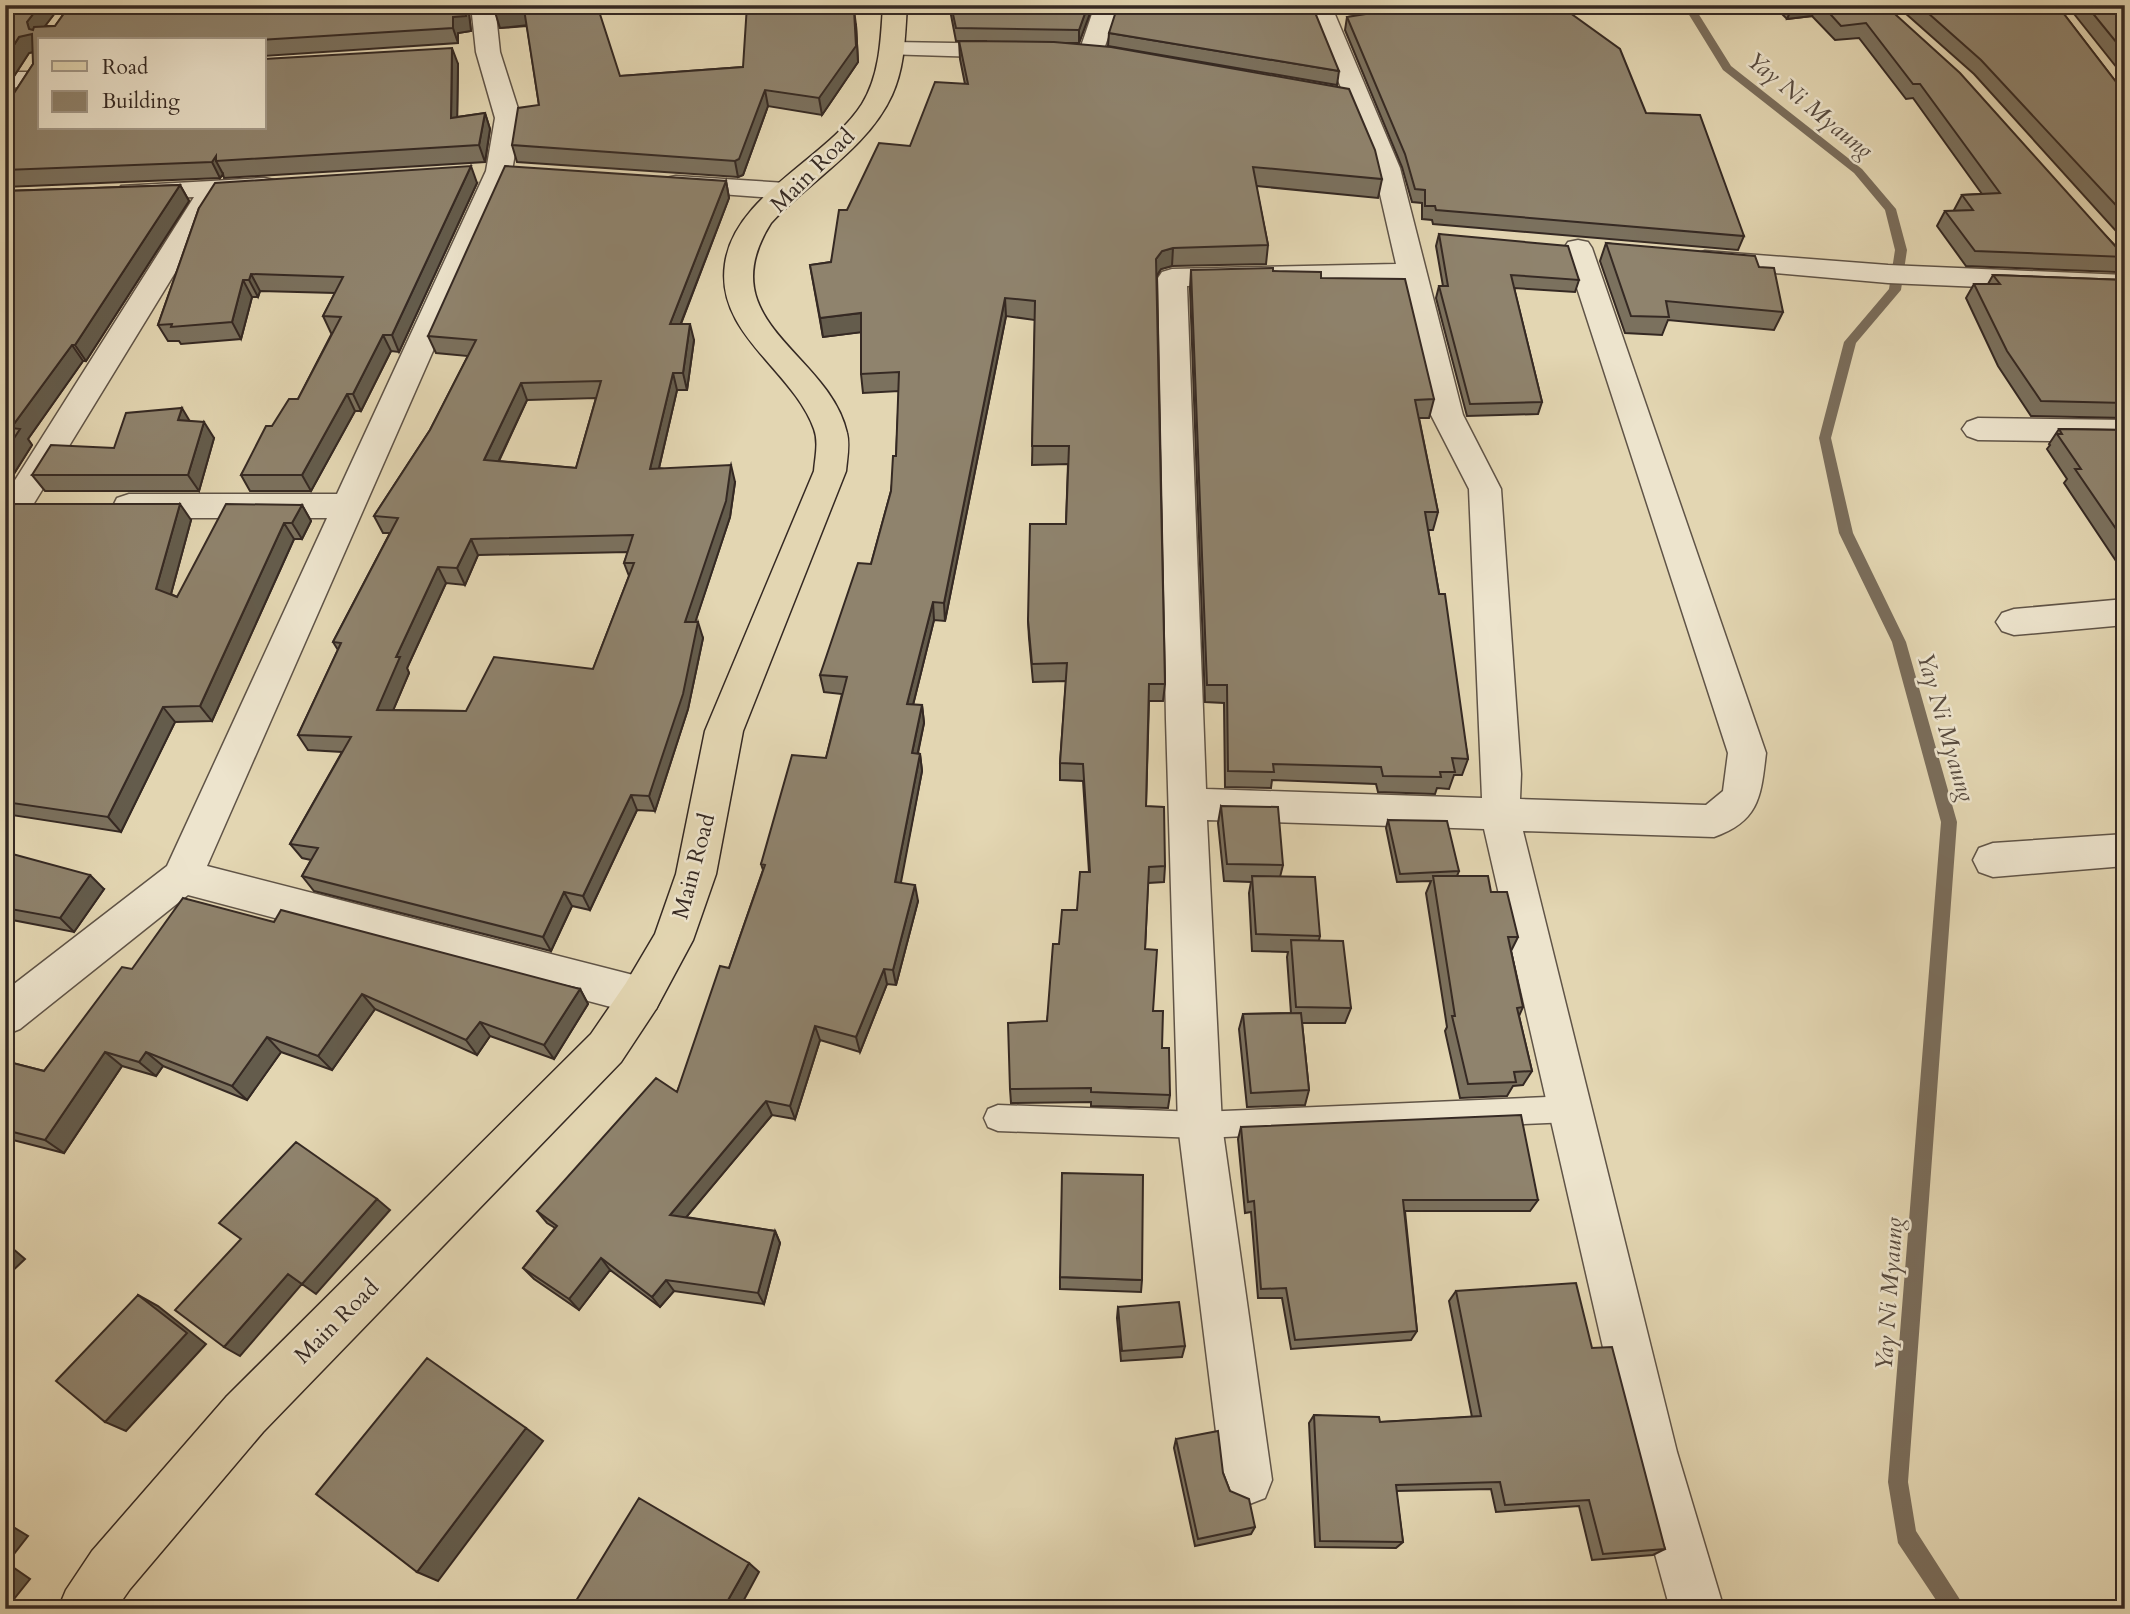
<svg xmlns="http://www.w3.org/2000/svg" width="2130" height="1614" viewBox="0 0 2130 1614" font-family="Cardo,serif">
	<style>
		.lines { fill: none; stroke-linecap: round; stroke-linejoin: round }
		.stream { fill: #7a6d5b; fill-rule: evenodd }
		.lane-casing { stroke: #605447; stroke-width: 3 }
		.street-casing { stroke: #605447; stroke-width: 3 }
		.primary-casing { stroke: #352923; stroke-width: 3 }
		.lane { fill: #ede4cd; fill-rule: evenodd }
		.street { fill: #ede4cd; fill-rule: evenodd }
		.primary { fill: #e3d6b2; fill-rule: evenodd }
		.wall { fill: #7b715e; stroke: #352923; stroke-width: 2; fill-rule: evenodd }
		.shaded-wall { fill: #645c4c; stroke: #352923; stroke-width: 2 }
		.building { fill: #8f836d; stroke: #352923; stroke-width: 2; fill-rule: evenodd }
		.labels { text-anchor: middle; stroke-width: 5; stroke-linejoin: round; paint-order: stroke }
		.street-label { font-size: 23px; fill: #352923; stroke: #ede4cd }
		.water-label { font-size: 24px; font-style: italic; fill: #584b3f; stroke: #ede4cd }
	</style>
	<rect width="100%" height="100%" fill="#e3d6b2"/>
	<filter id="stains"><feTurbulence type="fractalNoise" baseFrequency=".00286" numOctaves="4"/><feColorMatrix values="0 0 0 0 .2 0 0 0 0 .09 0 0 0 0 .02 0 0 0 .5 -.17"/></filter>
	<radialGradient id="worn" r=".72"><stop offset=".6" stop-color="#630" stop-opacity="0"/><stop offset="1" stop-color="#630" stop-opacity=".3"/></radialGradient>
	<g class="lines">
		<!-- stream -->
		<path class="stream" d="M1683,5H1693L1731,66L1862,169L1896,209L1907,250L1901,290L1856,343L1831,438L1853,533L1906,642L1957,822L1908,1482L1916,1531L1966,1609H1942L1898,1543L1888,1482L1941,822L1892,642L1839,533L1819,438L1844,342L1889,289L1895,250L1885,210L1854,173L1723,70Z"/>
		<defs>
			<path id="lane" d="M1570,1096L1580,1100L1584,1109L1580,1118L1570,1122L1200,1138L998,1131L988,1127L984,1118L988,1109L998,1105L1200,1112Z"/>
			<path id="street" d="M471,5H495L500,52L521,118L512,171L207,866L641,977L656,983L662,996L656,1009L641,1015L188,895L20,1029L5,1035V991L167,866L327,518H129L117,514L113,506L117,498L129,494H337L486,171L495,118L476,52Z
				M1095,5H1119L1102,55L1099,60H1081L1078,55Z
				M1307,5H1331L1400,168L1463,415L1501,489L1521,774L1520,799L1706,805L1723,791L1728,753L1564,248L1568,242L1578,240L1588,242L1592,248L1766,753C1761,795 1760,821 1714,837L1523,831L1677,1452L1724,1609H1670L1627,1452L1484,829L1207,820L1222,1125L1272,1480L1265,1498L1247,1505L1229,1498L1222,1480L1178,1125L1166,720L1158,278L1162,272L1172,269L1396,264L1374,168ZM1400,281L1431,415L1469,489L1482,798L1206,789L1187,286Z
				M893,42L1013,44L1022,46L1025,51L1022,56L1013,58L884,54L881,49L884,44Z
				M5,72H40V86L5,88Z
				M676,176L786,183L796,185L800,191L796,197L786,199L666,190L662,184L666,178Z
				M264,178L274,180L278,186L274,192L222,196L17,531L5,535V496L194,197L131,200L121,198L117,192L121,186Z
				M1705,251L1888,265L2125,275V293L1888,283L1695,266L1691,260L1695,254Z
				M1978,418L2125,420V442L1978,440L1967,436L1962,429L1967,422Z
				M2125,599V625L2014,635L2002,631L1996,622L2002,613L2014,609Z
				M2125,834V866L1993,877L1979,872L1973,860L1979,848L1993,843Z"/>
			<path id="primary" d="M883,5H907C905,35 905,67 892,95C868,148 809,181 771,223C708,323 829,352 847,433C850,445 847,459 846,471L743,731L716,874L693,940L656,1009L621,1062L263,1432L130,1589L116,1609H58L66,1590L92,1551L227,1396L591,1034L626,983L655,934L676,874L705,731L814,471C815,458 819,442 814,429C793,370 715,334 725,264C734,195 828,158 862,104C880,75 881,38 883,5Z"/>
		</defs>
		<!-- lane casing -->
		<use href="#lane" class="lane-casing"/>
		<!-- street casing -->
		<use href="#street" class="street-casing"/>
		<!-- primary casing -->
		<use href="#primary" class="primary-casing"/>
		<!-- lane -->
		<use href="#lane" class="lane"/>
		<!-- street -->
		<use href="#street" class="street"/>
		<!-- primary -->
		<use href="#primary" class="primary"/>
	</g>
	<!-- wall -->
	<path class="wall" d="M5,5H61L45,26H55L70,5H468L471,31L458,33V43L264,56V40H40V128L458,64L457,117L485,113L490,129L485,162L224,178L223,174L220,178L5,187V107L33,64V52L29,53L5,90Z
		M494,5L620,76L743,67L856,25L858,62L822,115L768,106L743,175L738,177L517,162L512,145L539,105L527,26L500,28Z
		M950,5H1093L1079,43H1063L1382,179L1378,198L1256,186L1268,245L1266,264L1172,266L1161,269L1157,276L1165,684L1163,701H1149L1146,806L1165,866L1164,882L1148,883L1145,949L1153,1011L1162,1048L1170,1095L1168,1108L1091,1106V1102L1011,1103L1010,1089L1047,1021L1059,944L1077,910L1089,872L1083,781L1060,780V763L1066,681L1033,682L1029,638L1028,620L1066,524L1068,464L1032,465L1035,320L1006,316L945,621L934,620L913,705H922L924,723L918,753L920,754L922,771L900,883L918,901L896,985L887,984L860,1052L820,1040L795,1119L772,1115L686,1217L775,1231L780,1243L764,1304L674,1291L660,1307L610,1270L579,1310L534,1279L523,1268L555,1228L547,1223L537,1211L677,1092L729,968L763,870L761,864L826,758L842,694L824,692L820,675L871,564L891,491L896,456L899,391L863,393L861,374V332L823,337L810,265L831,262L847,210L910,146L965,84L960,59L959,41H987H956L951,15Z
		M1333,5H1378L1337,12Z
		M1422,5H1566L1560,6L1744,236L1738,250L1433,224L1432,220L1422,219V203L1412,202L1402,167L1345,30L1347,17Z
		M1773,5H1885L2125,256V259L2116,272L1966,266L1937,226L1945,211H1955L1954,210L1962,195L1982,194L1913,98L1906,99L1859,38L1835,40L1812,16L1787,19Z
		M1896,5H2057L2123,91L2125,92V241L1974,74Z
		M2067,5H2125V78Z
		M1109,33L1339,71L1337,85L1108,46Z
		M726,181L729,198L681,324L694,340L687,390H677L659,468L735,482L730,517L695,622L703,638L688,709L655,811L637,810L590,910L572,906L551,951L314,891L302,876L311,860L302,858L290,844L342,752L308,750L298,735L338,650L333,642L390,533H383L374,516L430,430L468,356L436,353L428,336ZM596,398L576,468L499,461L527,400ZM628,552L624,563L629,576L593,669L466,711L393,710L409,673L407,668L446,583L465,585L478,555Z
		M477,183L399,352L391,351L361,411H355L311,491H250L241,475L272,426L298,399L332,333H331L323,316L335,293L260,291L258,297H252L241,339L181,344L179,341H168L158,325L199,208Z
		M180,185L189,201L86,361H83L28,439L32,445L5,488V191Z
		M1439,234L1579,280L1575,292L1514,288L1542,402L1538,414L1467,416L1436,298L1439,286H1443L1436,246Z
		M1606,243L1759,267L1783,312L1774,330L1668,320L1662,335L1625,333L1600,261Z
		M1191,270L1273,271L1321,278L1434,399L1429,418H1419L1438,512L1433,530H1428L1468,759L1462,775H1454L1449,789L1437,788L1435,794L1378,792L1376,784L1272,780L1271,788L1225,787L1224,703L1205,702L1190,289Z
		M1993,275L2125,280V418L2031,416L1998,366L1966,298L1974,284H1988Z
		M189,421L214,438L199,491H45L32,475L114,448Z
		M2059,429L2125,430V563L2118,564L2064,483L2067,479L2047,449L2050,445L2049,444Z
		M302,505L311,521L302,539H294L212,721L175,722L121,832L5,814V517L191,520L171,594L177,597Z
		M1221,806L1283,865L1280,877L1320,936L1319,940L1351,1008L1345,1023H1302L1309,1090L1305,1105L1247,1107L1239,1029L1243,1014L1291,1013L1287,957L1288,952L1252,951L1249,893L1251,882L1224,881L1218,823Z
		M1388,820L1459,871L1457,876L1491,892L1518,937L1511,951L1523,1007L1519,1016L1532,1071L1523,1085L1513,1086L1507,1096L1460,1098L1445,1031L1447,1027L1426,893L1431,881L1397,882L1386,828Z
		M5,852L104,889L74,932L12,920L5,939Z
		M274,922L580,989L588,1004L554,1059L490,1036L477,1055L375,1009L332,1070L281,1052L247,1100L163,1066L156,1076L122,1066L64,1153L5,1138V1061L44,1071L132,969Z
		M1241,1127L1538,1200L1530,1211H1405L1417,1331L1411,1340L1291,1349L1282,1298H1258L1251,1212L1245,1213L1238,1139Z
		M1060,1277L1142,1280L1141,1292L1060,1289Z
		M1456,1291L1592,1348L1665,1549L1653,1555L1592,1560L1579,1506L1496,1512L1491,1489L1396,1491L1403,1542L1396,1548L1315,1547L1309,1423L1314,1415L1380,1422L1472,1417L1449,1301Z
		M1118,1307L1185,1346L1182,1357L1121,1361L1117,1318Z
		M1176,1439L1223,1473L1230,1491L1255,1527L1251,1534L1195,1546L1174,1448Z"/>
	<!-- shaded-wall -->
	<path class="shaded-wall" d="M40,5H61L36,38L40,50L29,53L5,90V59L19,37L29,29L27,22Z
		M465,5H468L471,31L458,33V43L453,28V17Z
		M1088,5H1093L1079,43V30Z
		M1338,5H1378L1337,12Z
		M1793,5H1816L1812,16L1787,19Z
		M524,9L529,25L500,28L495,12Z
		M854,10L856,25L858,62L822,115L819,98Z
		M452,48L458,64L457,134L451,118Z
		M765,90L768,106L743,175L738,177L735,161Z
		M485,113L490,129L485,162L479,145Z
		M216,156V161L223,174L220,178L212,162Z
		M471,166L477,183L399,352L392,335Z
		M726,181L729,198L674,341L670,324Z
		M180,185L189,201L86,361L75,345Z
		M1173,248L1172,266L1161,269L1155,278L1156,259L1162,251Z
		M251,274L260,291L258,297L249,280Z
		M243,280L252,297L241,339L232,322Z
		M1005,298L1006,316L945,621L944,603Z
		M861,313L863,332L823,337L820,318Z
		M690,324L694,340L687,390L683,373Z
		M383,335L391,351L361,411L353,394Z
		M72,345L83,361L28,439L32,445L5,488V452L11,428Z
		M673,373L677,390L655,485L650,469Z
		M521,383L527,400L491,477L484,460Z
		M347,394L355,411L311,491L302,475Z
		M182,408L192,425L178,420Z
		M204,422L214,438L199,491L188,475Z
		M731,465L735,482L730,517L690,638L685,622Z
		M180,504L191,520L168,605L156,589Z
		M302,505L311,521L302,539L292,523Z
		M284,523L294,539L212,721L200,706Z
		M471,539L478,555L465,585L457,568Z
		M438,567L446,583L407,668L409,673L387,725L377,710L396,657Z
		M933,602L934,620L909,721L907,704Z
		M698,622L703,638L688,709L655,811L649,796Z
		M922,705L924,723L914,770L912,753Z
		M163,707L175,722L121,832L108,817Z
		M920,754L922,771L898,898L895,882Z
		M631,795L637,810L590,910L583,896Z
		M90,875L104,889L74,932L60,918Z
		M915,885L918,901L896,985L893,970Z
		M564,892L572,906L551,951L543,937Z
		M5,914L12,920L5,939Z
		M884,969L887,984L860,1052L856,1037Z
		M580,989L588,1004L554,1059L544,1045Z
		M362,994L375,1009L332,1070L318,1056Z
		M480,1022L490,1036L477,1055L466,1040Z
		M815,1026L820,1040L795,1119L790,1106Z
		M267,1037L281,1052L247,1100L232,1086Z
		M105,1052L122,1066L64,1153L45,1140Z
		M146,1052L163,1066L156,1076L139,1062Z
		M766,1101L772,1115L678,1227L670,1215Z
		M377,1199L390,1210L316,1294L302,1284Z
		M775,1231L780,1243L764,1304L758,1293Z
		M5,1242L25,1259L5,1278Z
		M601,1258L610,1270L579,1310L569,1299Z
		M288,1274L302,1284L240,1356L224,1347Z
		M666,1280L674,1291L660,1307L652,1297Z
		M138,1295L158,1306L206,1344L126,1431L105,1422Z
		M526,1428L543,1441L438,1581L417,1572Z
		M5,1522L28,1536L7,1563L30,1579L6,1609Z
		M749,1563L759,1572L739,1609H723Z"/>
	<!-- building -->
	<path class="building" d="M5,5H40L27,22L29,29L33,30L34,27L55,26L70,5H465L466,16L453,17V28L259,40H40V128H264V59L452,48L451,118L485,113L479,145L216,161V156L212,162L5,170V107L33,64L32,34L19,37L5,59Z
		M494,5H597L620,76L743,67L747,5H849L850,10H854L856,46L819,98L765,90L739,159L735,161L512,145L518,108L539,105L524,9L495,12Z
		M951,5H1088L1079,30L956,28Z
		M1118,5H1312L1339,71L1109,33Z
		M1422,5H1559L1620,49L1646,113L1700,115L1744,236L1436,210L1435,206H1425V190L1415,189L1405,154L1347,17Z
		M1822,5H1885L1960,73L2125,257L1975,251L1945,211L1973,210L1962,195L2000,193L1920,84H1913L1866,23L1841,26Z
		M1919,5H2057L2123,91L2125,92V215L1981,60Z
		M2086,5H2125V53Z
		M959,41L1054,42L1111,47L1349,89L1375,150L1382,179L1253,167L1268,245L1173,248L1162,251L1156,259L1165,684H1149L1146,806L1164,807L1165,866L1149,867L1145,949L1157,950L1153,1011H1163L1162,1048H1169L1170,1095L1091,1092V1088L1010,1089L1008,1023L1047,1021L1053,944H1059L1062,910H1077L1080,872H1090L1083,764L1060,763L1067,663L1032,664L1028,620L1030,524H1066L1069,446H1032L1035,301L1005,298L944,603L933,602L907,704L922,705L912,753L920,754L895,882L915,885L893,970L884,969L856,1037L815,1026L790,1106L766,1101L670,1215L775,1231L758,1293L666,1280L652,1297L601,1258L569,1299L523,1268L557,1226L537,1211L656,1078L677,1092L720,966L729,968L765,865L761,864L792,755L826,758L847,677L820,675L858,563L871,564L891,491L893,456H896L899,372L861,374V313L820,318L810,265L831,262L839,210H847L879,143L910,146L935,82L968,84Z
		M471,166L392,335H383L353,394H347L302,475H241L266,426H272L289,399H298L341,317L323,316L343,277L251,274L249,280H243L232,322L171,327L172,324L158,325L199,208L215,183Z
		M505,166L726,181L670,324H690L683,373H673L650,469L731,465L726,501L685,622H698L683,694L649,796L631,795L583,896L564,892L543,937L302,876L318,848L290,844L351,737L298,735L341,643L333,642L398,518L374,516L430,430L476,340L428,336ZM601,381L576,468L484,460L521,383ZM633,535L624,563H634L593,669L494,657L466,711L377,710L400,657H396L438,567L457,568L471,539Z
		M180,185L75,345H72L11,428L20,429L5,452V191Z
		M1439,234L1568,246L1579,280L1511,275L1542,402L1470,404L1439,286H1448Z
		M1606,243L1755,256L1759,267L1774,268L1783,312L1666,301L1669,317L1631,316Z
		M1273,268V271L1321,272V278L1405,279L1434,399L1415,400L1438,512H1425L1439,594H1445L1468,759L1452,758L1455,772H1440L1441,777L1383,776L1381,767L1273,764L1274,772L1228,771L1227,685H1207L1191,270Z
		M1993,275L2125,280V403L2041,401L2007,351L1974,284H2000Z
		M182,408L178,420L204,422L188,475H32L51,445L114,448L126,413Z
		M2059,429L2125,430V542L2075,469H2081L2057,434H2062Z
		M15,504H180L156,589L177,597L226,504L302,505L292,523H284L200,706L163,707L108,817L5,802V517Z
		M1221,806L1278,807L1283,865L1227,864Z
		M1388,820L1447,821L1459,871L1400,874Z
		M5,852L90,875L60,918L5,908Z
		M1252,876L1315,877L1320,936L1256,934Z
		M1433,876H1488L1491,892H1507L1518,937H1508L1523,1007L1517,1008L1532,1071L1514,1072L1516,1082L1468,1084L1452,1016H1455Z
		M183,898L274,922L281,910L580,989L544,1045L480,1022L466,1040L362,994L318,1056L267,1037L232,1086L146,1052L139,1062L105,1052L45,1140L5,1130V1061L44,1071L122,967L132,969Z
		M1291,940L1343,941L1351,1008L1296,1007Z
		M1301,1013L1309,1090L1251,1093L1243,1014Z
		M1521,1115L1538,1200H1403L1417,1331L1295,1340L1286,1288L1261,1289L1254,1201L1248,1202L1241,1127Z
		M296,1142L377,1199L302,1284L288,1274L224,1347L175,1310L241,1239L219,1223Z
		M1062,1173L1143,1175L1142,1280L1060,1277Z
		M1576,1283L1592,1348L1612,1347L1665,1549L1603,1554L1589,1500L1505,1505L1500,1482L1396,1485L1403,1542L1320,1541L1314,1415L1379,1417L1380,1422L1481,1416L1456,1291Z
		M138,1295L187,1333L105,1422L56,1381Z
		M1179,1302L1185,1346L1122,1351L1118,1307Z
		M427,1358L526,1428L417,1572L316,1494Z
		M1218,1431L1223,1473L1230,1491L1249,1499L1255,1527L1198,1539L1176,1439Z
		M639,1498L749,1563L723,1609H571Z"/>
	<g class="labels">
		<!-- street labels -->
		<g class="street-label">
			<text transform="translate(812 170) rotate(-45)" y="8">Main Road</text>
			<text transform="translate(693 866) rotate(-75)" y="8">Main Road</text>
			<text transform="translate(336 1321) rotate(-45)" y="8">Main Road</text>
		</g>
		<!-- water labels -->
		<g class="water-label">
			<text transform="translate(1810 105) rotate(39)" y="8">Yay Ni Myaung</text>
			<text transform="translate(1946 727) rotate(74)" y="8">Yay Ni Myaung</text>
			<text transform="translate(1889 1294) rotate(-86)" y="8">Yay Ni Myaung</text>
		</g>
	</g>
	<!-- margin -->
	<rect width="2130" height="1614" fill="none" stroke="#e3d6b2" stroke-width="28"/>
	<rect x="7" y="7" width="2116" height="1600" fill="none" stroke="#352923" stroke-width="3.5"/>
	<rect x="14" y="14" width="2102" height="1586" fill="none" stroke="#352923" stroke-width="2"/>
	<!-- legend -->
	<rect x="38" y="38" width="228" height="91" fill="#ede4cd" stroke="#a39989" stroke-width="2"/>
	<rect x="52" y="61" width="35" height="10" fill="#e3d6b2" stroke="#a39989" stroke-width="2"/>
	<text x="102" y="74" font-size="21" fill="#352923">Road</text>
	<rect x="52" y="91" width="35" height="21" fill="#8f836d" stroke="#a39989" stroke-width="2"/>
	<text x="102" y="108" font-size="21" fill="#352923">Building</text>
	<rect width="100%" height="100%" filter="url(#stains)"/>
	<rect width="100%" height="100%" fill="url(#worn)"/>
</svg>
